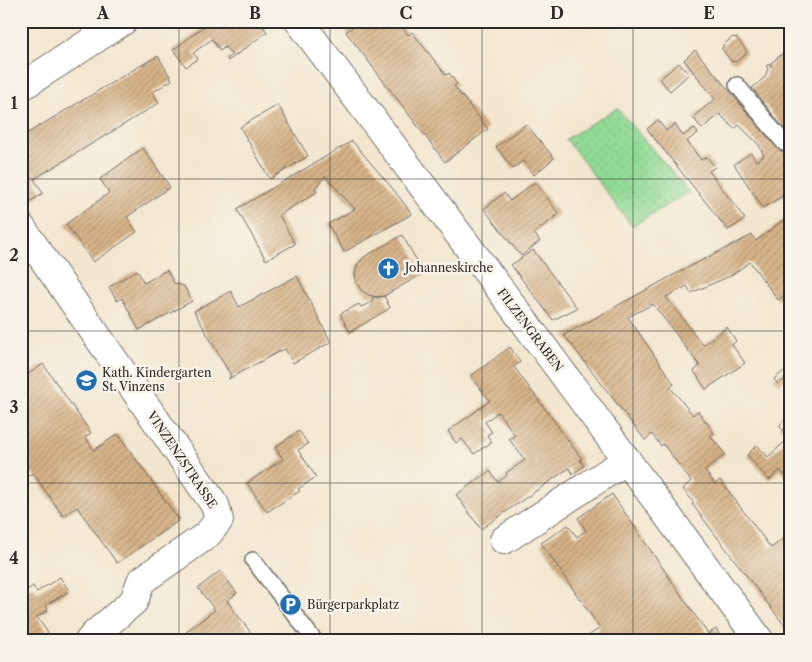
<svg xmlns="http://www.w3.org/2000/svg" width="812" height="662" viewBox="0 0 812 662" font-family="'Libre Caslon Text',serif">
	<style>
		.grass { fill: url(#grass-dots); stroke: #5e8260 }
		.building { fill: url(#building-hatch) }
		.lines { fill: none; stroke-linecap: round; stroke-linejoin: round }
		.service-casing { stroke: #716c64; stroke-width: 18 }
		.minor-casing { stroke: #716c64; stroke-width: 30 }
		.service { stroke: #fff; stroke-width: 15 }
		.minor { stroke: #fff; stroke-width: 28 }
		.grid { fill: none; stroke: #2b2b2b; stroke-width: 1; stroke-opacity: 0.55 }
		.labels { text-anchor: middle; stroke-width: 5; stroke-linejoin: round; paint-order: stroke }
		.poi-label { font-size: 12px; fill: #2b2b2b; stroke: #f7f3e8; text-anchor: start }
		.street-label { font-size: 12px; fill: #2b2b2b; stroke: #f7f3e8 }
		.neatline { fill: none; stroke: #2b2b2b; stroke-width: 2 }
		.grid-label { font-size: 16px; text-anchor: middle; font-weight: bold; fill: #2b2b2b }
	</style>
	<defs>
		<pattern id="grass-dots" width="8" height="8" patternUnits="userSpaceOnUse" patternTransform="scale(1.25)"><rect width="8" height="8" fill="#91da95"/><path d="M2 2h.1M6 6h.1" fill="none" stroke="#7dbb81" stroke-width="1.8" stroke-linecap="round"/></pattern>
		<pattern id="building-hatch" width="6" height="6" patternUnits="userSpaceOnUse" patternTransform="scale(1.25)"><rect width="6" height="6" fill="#d7b388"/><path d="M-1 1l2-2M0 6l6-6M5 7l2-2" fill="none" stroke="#af926f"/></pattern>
	</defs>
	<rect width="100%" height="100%" fill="#f7f3e8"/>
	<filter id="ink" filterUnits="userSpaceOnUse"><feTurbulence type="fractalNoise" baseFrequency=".02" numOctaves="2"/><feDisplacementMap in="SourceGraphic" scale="10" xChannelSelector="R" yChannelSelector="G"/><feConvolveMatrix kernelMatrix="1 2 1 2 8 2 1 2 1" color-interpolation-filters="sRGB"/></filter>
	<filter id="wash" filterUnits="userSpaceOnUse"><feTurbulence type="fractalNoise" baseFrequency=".0096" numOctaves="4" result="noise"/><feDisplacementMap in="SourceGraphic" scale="20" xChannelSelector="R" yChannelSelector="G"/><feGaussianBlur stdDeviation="1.12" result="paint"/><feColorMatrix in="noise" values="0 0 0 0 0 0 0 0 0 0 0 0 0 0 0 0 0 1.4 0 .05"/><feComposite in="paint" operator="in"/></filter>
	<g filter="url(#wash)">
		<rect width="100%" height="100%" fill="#f3e6cf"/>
		<!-- grass -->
		<path class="grass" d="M617,108L689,192L632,226L566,139Z"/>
		<g id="blocks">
			<!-- building -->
			<path class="building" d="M211,21H259L267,32L228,61L227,59L232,55L225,47L220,51L212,39L193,53L198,59L186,67L173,50Z
				M360,21H398L408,35L412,32L446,75L449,73L457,84L454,86L488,129L445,162L346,32Z
				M733,37L737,38L746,50V54L736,62L731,61L722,49L723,45Z
				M695,50L777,148L791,138L752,88L765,77L768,68L766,66L769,64L771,67V63L782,54L785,55L784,53L787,50L788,52L791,50V191L763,208L734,164L751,153L756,161L764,156L759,145L739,125L734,129L720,114L702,129L693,117L715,99L684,60Z
				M158,56L172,80L153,92L159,103L34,179L43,193L29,202L21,189V137L138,67Z
				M679,63L689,74L670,91L660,79Z
				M278,105L308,156L270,179L240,127Z
				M658,120L666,131L675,124L683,136L694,128L698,133L687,141L701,160L707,157L715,167L709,171L745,219L728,230L647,129Z
				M526,124L554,158L534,175L523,161L513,169L496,147Z
				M352,141L393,189L412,214L344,252L328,224L355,209L325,176L315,188L317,192L279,215L295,244L266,260L237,209Z
				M143,148L170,187L127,217L137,232L93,262L66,224L109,193L100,179Z
				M535,182L559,214L534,233L540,241L521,256L484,209L504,193L510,201Z
				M783,220L791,230V300L786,294L778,300L750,262L730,276L691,293L687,286L666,297L703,345L727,327L736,341L732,345L745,363L706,389L694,371L700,366L653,304L628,317L674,384L670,387L693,415L698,411L714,433L710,436L725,454L705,471L715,484L720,480L771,548L791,533V634L692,504L694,503L683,489L691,481L663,444L661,446L652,434L645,440L564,335L679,272L752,235L756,241Z
				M402,235L424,273L384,296L390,308L350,332L340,314L359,304L361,307L372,302L373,297H381L384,296L377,297L368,295L361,290L356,282L355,273L358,264L364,257Z
				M533,250L577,308L553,320L511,265Z
				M137,270L144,283L167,270L174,283L184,286L192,301L139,330L122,298L117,301L109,287Z
				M297,276L331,342L293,363L285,349L280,351L228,379L231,376L194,311L231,291L239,307Z
				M510,347L520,362L514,367L582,459L580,460L584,466L573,474L569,468L481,529L456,495L490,471L498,482L507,475L506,473L525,460L509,439L515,435L498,412L485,422L492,432L487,435L492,442L474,454L462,439L456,443L448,431L490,401L471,376Z
				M43,364L91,433L85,437L94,450L118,434L179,520L117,563L77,507L63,516L33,473L21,481V379Z
				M789,367L791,369V388L784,380L778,384L774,379Z
				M791,413V482L780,470L769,480L747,455L757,445L768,457L790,437L779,426Z
				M299,431L308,444L298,450L316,477L298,489L300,491L267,512L247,483L283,459L275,447Z
				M612,494L708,634L716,629L724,641H581L600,628L541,543L568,525L577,537L586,530L578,518Z
				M220,571L237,593L227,601L257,641H193L186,632L215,610L198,588Z
				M60,577L69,591L46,605L48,610L37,617L48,633L37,641H21V594L33,586L37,592Z"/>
		</g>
	</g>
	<g filter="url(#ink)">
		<use href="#blocks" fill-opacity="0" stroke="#716c64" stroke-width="1"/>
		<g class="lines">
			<defs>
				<path id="service" d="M737,85L784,143
					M253,560L315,641"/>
				<path id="minor" d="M299,21L538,340L760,641
					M21,87L123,21
					M21,227L215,505L219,520L207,535L141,581L134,601L95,634L89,641
					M504,540L627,460"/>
			</defs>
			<!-- service casing -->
			<use href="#service" class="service-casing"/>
			<!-- minor casing -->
			<use href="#minor" class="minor-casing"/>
			<!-- service -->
			<use href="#service" class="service"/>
			<!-- minor -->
			<use href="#minor" class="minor"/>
		</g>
	</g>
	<!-- grid -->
	<path class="grid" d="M179,21V641M330,21V641M482,21V641M633,21V641M21,179H791M21,331H791M21,483H791"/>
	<!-- icons -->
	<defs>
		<symbol id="church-disc" viewBox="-11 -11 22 22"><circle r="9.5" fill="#1f6fb2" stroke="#f7f3e8"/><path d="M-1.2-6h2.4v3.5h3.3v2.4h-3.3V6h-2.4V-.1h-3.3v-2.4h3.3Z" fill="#fff"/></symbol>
		<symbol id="school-disc" viewBox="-11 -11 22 22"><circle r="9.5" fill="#1f6fb2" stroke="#f7f3e8"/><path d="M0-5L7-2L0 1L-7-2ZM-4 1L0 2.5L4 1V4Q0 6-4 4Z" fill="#fff"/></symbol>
		<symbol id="parking-disc" viewBox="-11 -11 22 22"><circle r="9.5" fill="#1f6fb2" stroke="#f7f3e8"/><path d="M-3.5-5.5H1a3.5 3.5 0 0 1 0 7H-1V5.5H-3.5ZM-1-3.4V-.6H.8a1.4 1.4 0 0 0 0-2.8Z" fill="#fff"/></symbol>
	</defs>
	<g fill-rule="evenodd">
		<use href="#church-disc" x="376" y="256" width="25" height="25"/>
		<use href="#school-disc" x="74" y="368" width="25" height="25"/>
		<use href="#parking-disc" x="278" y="592" width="25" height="25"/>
	</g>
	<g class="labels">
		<!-- poi labels -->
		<g class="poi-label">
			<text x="405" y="272">Johanneskirche</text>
			<text x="102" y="377">Kath. Kindergarten<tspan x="102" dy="14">St. Vinzens</tspan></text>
			<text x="307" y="609">Bürgerparkplatz</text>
		</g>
		<!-- street labels -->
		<g class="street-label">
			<text transform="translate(530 330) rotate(53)" y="4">FILZENGRABEN</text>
			<text transform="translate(182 460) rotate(56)" y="4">VINZENZSTRASSE</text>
		</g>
	</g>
	<!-- margin -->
	<rect width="812" height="662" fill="none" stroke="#f7f3e8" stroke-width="55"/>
	<rect x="28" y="28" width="756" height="606" class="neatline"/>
	<g class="grid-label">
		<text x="103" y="19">A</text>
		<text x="255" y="19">B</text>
		<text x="406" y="19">C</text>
		<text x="557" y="19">D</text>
		<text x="709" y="19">E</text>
		<text x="14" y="109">1</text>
		<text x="14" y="261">2</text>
		<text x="14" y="413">3</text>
		<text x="14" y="564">4</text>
	</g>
</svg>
